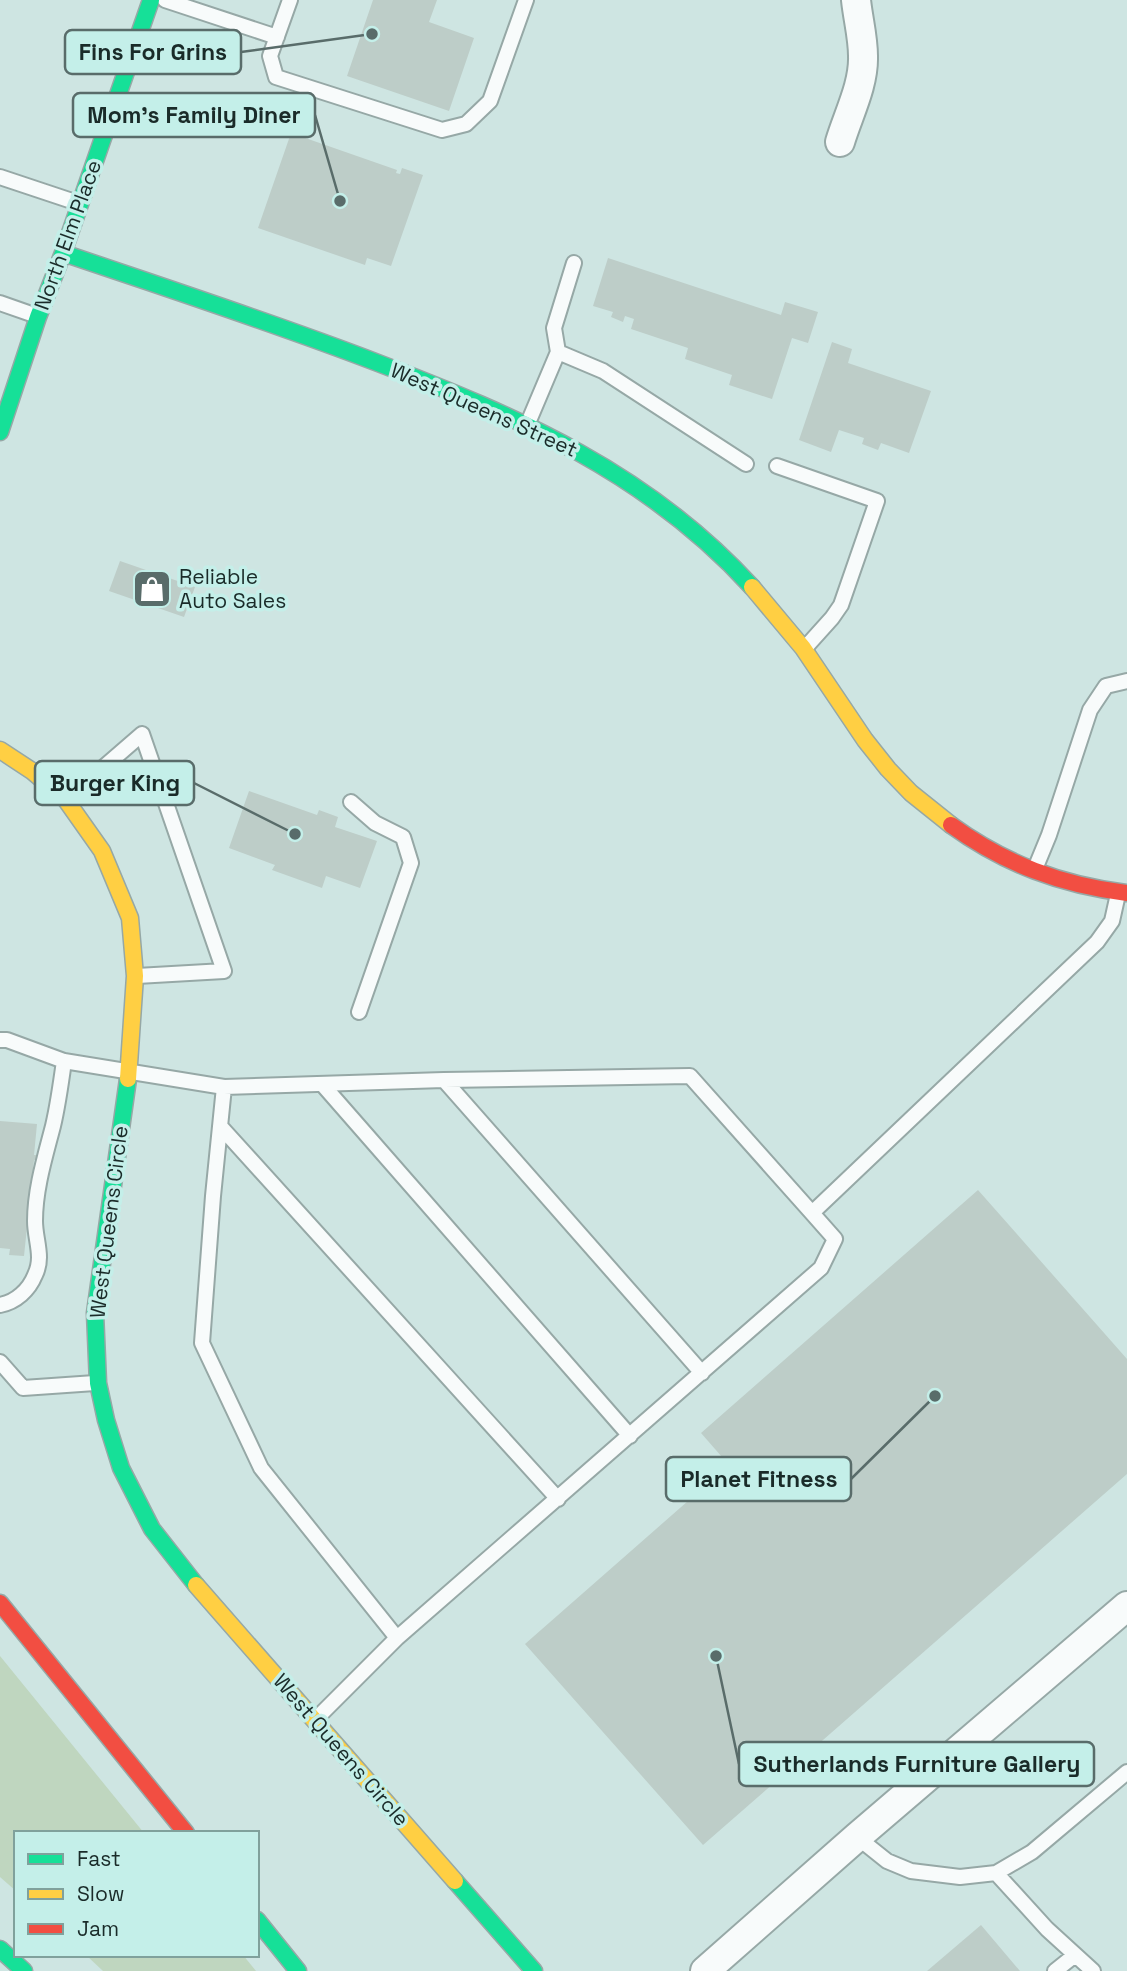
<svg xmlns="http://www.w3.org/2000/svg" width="1127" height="1971" viewBox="0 0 1127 1971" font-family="'Space Grotesk',sans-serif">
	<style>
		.green { fill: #bfd6bf }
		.building { fill: #bdcdc8 }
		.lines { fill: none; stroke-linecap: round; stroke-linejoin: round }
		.lane-casing { stroke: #96a8a6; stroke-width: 18 }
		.street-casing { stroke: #96a8a6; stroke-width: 32 }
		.fast-casing { stroke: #96a8a6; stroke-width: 19 }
		.slow-casing { stroke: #96a8a6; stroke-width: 19 }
		.jam-casing { stroke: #96a8a6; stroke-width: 19 }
		.lane { stroke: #f8fbfb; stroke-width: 14 }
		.street { stroke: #f8fbfb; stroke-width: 28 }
		.fast { stroke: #16e098; stroke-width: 16 }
		.slow { stroke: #ffcf43; stroke-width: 16 }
		.jam { stroke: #f24e42; stroke-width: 16 }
		.labels { text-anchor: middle; stroke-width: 7; stroke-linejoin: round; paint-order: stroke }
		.street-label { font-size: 21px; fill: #1a2b29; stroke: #c4efe9 }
		.poi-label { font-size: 21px; fill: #1a2b29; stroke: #c4efe9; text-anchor: start }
		.leader { fill: none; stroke: #596c6a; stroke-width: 2.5 }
		.callout-dot { fill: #596c6a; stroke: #c4efe9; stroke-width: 2.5 }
		.callout { fill: #c4efe9; stroke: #596c6a; stroke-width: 2.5 }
		.callout-label { font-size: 23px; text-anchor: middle; font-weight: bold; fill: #1a2b29 }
	</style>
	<rect width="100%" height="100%" fill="#cee5e2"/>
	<!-- green -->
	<path class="green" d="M0,1656L144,1833H16V1891L0,1877Z
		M86,1955H243L256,1971H103Z"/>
	<!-- building -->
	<path class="building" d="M373,0H437L429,22L474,38L449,111L347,76Z
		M291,133L397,170L396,173L400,174L402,168L423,175L391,266L367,258L365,265L258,228Z
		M608,258L781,315L785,302L818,312L808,343L792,338L772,399L729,385L732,375L685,359L688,348L631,329L634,319L625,316L623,322L611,317L613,312L593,306Z
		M832,342L852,349L848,363L931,391L909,453L881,443L878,450L862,444L864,438L839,430L831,452L799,440Z
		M120,561L195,587L184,617L109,591Z
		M249,791L317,815L319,810L338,817L335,827L377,841L360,888L326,876L322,888L272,870L275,865L229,848Z
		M0,1121L37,1124L34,1155H38L37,1160H34L24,1256L9,1255L10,1249L0,1248Z
		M978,1190L1127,1359V1474L703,1845L525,1644L729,1465L701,1433Z
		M981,1925L1020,1971H927Z"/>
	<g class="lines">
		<defs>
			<path id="lane" d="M165,0L277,37
				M290,0L270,56L276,77L442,130L466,124L490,101L526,0
				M0,177L78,203
				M0,303L37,316
				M558,352L554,328L574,263
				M528,423L558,352L603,371L746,464
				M777,466L877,501L841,605L832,618L805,648
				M67,799L142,734L224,971L137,976
				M351,802L375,823L403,837L411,863L359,1012
				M1035,869L1049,835L1090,710L1106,686L1127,681
				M0,1040H7L64,1061L224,1087L444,1080L690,1076L812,1213L1097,942L1112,921L1118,894
				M444,1080L702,1373
				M322,1084L630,1436
				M224,1087L213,1196L202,1343L261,1468L397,1638
				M220,1126L558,1499
				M0,1305C16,1302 29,1290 35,1275C44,1257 35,1240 35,1221C35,1189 45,1157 53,1126C58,1105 61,1083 64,1061
				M0,1362L23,1388L95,1383
				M316,1719L397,1638L821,1268L835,1239L812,1213
				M857,1837L887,1861L911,1871L960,1877L996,1873L1032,1852L1127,1772
				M996,1873L1047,1929L1093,1971
				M1055,1971L1075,1955"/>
			<path id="street" d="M840,142C848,115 864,85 863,56C863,37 858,19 856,0
				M705,1971L857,1837L1127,1606"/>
			<path id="fast" d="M63,253C169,289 274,323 378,363C519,417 648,473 752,587
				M0,432L38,317L63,253L151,0
				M128,1079L95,1313L98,1383L106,1420L121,1468L152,1529L196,1585
				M455,1881L534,1971
				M257,1920L298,1971
				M0,1949L24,1971"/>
			<path id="slow" d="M752,587L803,648L865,740L888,769L911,793L951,825
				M0,750L32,771L66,800L102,851L130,918L135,976L128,1079
				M196,1585L455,1881"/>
			<path id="jam" d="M951,825C1005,864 1061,885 1127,893
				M0,1603L186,1833"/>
		</defs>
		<!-- lane casing -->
		<use href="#lane" class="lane-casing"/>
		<!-- street casing -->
		<use href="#street" class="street-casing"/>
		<!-- fast casing -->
		<use href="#fast" class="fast-casing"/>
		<!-- slow casing -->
		<use href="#slow" class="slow-casing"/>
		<!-- jam casing -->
		<use href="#jam" class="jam-casing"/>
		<!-- lane -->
		<use href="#lane" class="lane"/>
		<!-- street -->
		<use href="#street" class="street"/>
		<!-- fast -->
		<use href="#fast" class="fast"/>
		<!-- slow -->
		<use href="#slow" class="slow"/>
		<!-- jam -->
		<use href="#jam" class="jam"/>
	</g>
	<!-- icons -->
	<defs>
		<symbol id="shop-square" viewBox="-11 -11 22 22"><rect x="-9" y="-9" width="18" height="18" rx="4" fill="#596c6a" stroke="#c4efe9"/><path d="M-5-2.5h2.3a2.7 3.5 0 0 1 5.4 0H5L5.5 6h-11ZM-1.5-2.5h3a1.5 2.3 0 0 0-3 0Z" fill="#fff"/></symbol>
	</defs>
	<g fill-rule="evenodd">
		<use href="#shop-square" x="130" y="567" width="44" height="44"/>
	</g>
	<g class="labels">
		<!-- street labels -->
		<g class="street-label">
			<text transform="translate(68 235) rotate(-70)" y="7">North Elm Place</text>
			<text transform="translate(484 410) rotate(24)" y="7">West Queens Street</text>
			<text transform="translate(109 1222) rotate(-83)" y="7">West Queens Circle</text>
			<text transform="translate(341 1750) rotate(49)" y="7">West Queens Circle</text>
		</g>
		<!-- poi labels -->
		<g class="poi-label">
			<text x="179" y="584">Reliable<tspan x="179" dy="24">Auto Sales</tspan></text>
		</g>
	</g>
	<!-- callouts -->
	<path class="leader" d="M372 34L241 52M340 201L315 115M295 834L194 783M935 1396L851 1479M716 1656L739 1764"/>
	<g class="callout-dot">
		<circle cx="372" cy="34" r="7"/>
		<circle cx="340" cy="201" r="7"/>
		<circle cx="295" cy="834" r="7"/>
		<circle cx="935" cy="1396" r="7"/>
		<circle cx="716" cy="1656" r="7"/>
	</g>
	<g class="callout">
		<rect x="65" y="30" width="176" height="44" rx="7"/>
		<rect x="73" y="93" width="242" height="44" rx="7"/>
		<rect x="35" y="761" width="159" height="44" rx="7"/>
		<rect x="666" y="1457" width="185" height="44" rx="7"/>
		<rect x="739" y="1742" width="355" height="44" rx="7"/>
	</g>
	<g class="callout-label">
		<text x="153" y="60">Fins For Grins</text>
		<text x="194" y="123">Mom's Family Diner</text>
		<text x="115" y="791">Burger King</text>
		<text x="759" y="1487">Planet Fitness</text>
		<text x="917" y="1772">Sutherlands Furniture Gallery</text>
	</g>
	<!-- legend -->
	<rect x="14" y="1831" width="245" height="126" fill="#c4efe9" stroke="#80a19c" stroke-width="2"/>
	<rect x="28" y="1854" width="35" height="10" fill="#16e098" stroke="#80a19c" stroke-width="2"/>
	<text x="77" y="1866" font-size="21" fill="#1a2b29">Fast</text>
	<rect x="28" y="1889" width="35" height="10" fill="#ffcf43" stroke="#80a19c" stroke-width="2"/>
	<text x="77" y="1901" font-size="21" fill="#1a2b29">Slow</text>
	<rect x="28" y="1924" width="35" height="10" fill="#f24e42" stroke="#80a19c" stroke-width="2"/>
	<text x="77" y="1936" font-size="21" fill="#1a2b29">Jam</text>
</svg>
